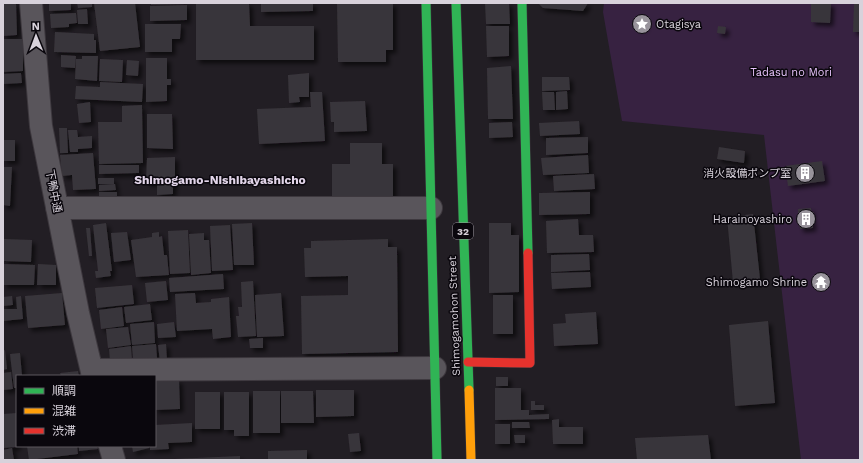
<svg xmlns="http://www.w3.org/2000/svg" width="863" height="463" viewBox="0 0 863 463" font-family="'Work Sans','Noto Sans JP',sans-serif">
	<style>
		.green { fill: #372241 }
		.building { fill: #39353b; filter: url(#shadow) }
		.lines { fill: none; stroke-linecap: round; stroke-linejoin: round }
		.street-casing { stroke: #3d383e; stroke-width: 24 }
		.fast-casing { stroke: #3d383e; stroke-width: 10 }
		.slow-casing { stroke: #3d383e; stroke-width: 10 }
		.jam-casing { stroke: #3d383e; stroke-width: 10 }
		.street { stroke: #59555b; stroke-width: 22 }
		.fast { stroke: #30b455; stroke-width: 9 }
		.slow { stroke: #ff9f0a; stroke-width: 9 }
		.jam { stroke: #e5322d; stroke-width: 9 }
		.labels { text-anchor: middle; stroke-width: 3; stroke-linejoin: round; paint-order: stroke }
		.shield { fill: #0a070d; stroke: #9a959d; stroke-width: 1 }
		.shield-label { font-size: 10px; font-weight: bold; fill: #d8d2db }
		.poi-label { font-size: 11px; fill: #d8d2db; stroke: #0a070d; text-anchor: end }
		.park-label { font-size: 11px; fill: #e7c3fb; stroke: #0a070d }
		.street-label { font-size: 11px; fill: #d8d2db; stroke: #0a070d }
		.neighbourhood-label { font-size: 12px; font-weight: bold; fill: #e2d5e9; stroke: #0a070d }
	</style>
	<defs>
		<filter id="shadow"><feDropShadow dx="3.5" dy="3.5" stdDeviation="2" flood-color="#0009"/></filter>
	</defs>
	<rect width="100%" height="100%" fill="#221e24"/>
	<!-- green -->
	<path class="green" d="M604,3H860V460H801L764,135L622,121L603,12Z"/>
	<!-- building -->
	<path class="building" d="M3,3H16L17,35L3,36Z
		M49,3H71V10L49,11Z
		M77,3H92V7L78,8Z
		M94,3H135L140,47L100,51Z
		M151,3H186V4L151,5Z
		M196,3H249L250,26H314V60H196Z
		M261,3H313V11L261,12Z
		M337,3H393V50H386V62H338Z
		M485,3H509L510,24H486Z
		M538,3H588L583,11L543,8Z
		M811,3H831L830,23L811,22Z
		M854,3H860V32H853Z
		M187,5V20L150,21V6Z
		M87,9L88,24H78L77,10Z
		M76,13L77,23L69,24V27L51,28L50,14Z
		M637,21H645L644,28H636Z
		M145,24H181L180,39H172V52H145Z
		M486,26H509V56L487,57Z
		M718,26L726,27L725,34L717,33Z
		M55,32L94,34V40H96V53L54,52Z
		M3,39H23V71L3,72Z
		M61,55L76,56L75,68L61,67Z
		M82,56H98L97,81L75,79L76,59H82Z
		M146,58H167V79H171V85H167V101L146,102Z
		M100,59L123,60L122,82L99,81Z
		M127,60L139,61L138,76L126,75Z
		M511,66L513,119H488L487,68Z
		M21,73L22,83L3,84V74Z
		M309,73V97H299L300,102L289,103L288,75Z
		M542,77H569L570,90L542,91Z
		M100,82L143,84L142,102L75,99L76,86L100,87Z
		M567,91L568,109L556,110V92Z
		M310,92H322L325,141L259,144L257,109L311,107Z
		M542,92H554L555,110H543Z
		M365,101L367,131L334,132V122H331L330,102Z
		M90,102L91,122L79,123L77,104Z
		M142,105L143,163L99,164L98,122H122V106Z
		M147,114H172L173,149L147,148Z
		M579,121L580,134L540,136L539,123Z
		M512,122L513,137L489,138V123Z
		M59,128H67L68,153H60Z
		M68,130H77L78,137L92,136V148L78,149V152H70Z
		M588,137V153L546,155V138Z
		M3,140H15V161H3Z
		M350,143H382V164H393V199L332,198V164H350Z
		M719,147L745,151L744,163L717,159Z
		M93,153L96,189L73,190L72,175L62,176L60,155Z
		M588,155L589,173L543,175L541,158Z
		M175,157V185H173V194L157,195V183H148L146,182L147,158Z
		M822,161L825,181L788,186L785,166Z
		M99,165H139V173L99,174Z
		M3,167H12L10,206L3,205Z
		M594,174L595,189L554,191L553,176Z
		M98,178H114V184H98Z
		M115,184L116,190L99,191V185Z
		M99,192H117V197H99Z
		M590,192V214L539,215V193Z
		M811,208L813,228L800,229L798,209Z
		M753,214L760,279L733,282L727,217Z
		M578,219L579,235H593L594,252L547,253L546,221Z
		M106,223L112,271H110L111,276L96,278L95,271H98L93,225Z
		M252,223L254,265H234L232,224Z
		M489,223H511V235H519V292L489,293Z
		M230,225L233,270L212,271L210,226Z
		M86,228H90L92,256H89Z
		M188,230L190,273L170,274L168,231Z
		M127,232L131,260L114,262L111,233Z
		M159,232V237L162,236L164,255H167L169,275L136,277L131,240L152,237V233Z
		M204,233V240H209L211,273L191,275L189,234Z
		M4,239L32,240L31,262L4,261Z
		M388,239V247H397L398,352L302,354L301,296L348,295V276L305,277L304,248H311V241Z
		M589,254L590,270L551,272V255Z
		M3,264L35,265L34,285H3Z
		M38,264L56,265V285H37Z
		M590,272L591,287L552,289L551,273Z
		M223,274L224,289L170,292L169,278Z
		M166,281L168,300L147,302L145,283Z
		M253,281L256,336L238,337L236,316H239L238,307H242L241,282Z
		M132,285L134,304L97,308L95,288Z
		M62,293L65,325L28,328L25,296Z
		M195,293L196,303L211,302V299L229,297L231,337L213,339L212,329L177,331L175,294Z
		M281,293L284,336L257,337L255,295Z
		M493,295H513V334H493Z
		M12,296L13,305L3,306V297Z
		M21,296L23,319L3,321V309H17L16,297Z
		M150,304L152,320L126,323L124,307Z
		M122,307L124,326L101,329L99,310Z
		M596,312L598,344L554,346L553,324L566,323L565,314Z
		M768,321L775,403L735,406L729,325Z
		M154,322L155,343L132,345L130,324Z
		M174,322L176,337L158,338L157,324Z
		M128,327L131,345L108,348L106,329Z
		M263,338V348H250L249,339Z
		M156,344L157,358L133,360L132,346Z
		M166,344L167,361L160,362L158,345Z
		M131,346L132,360L110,362L109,349Z
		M5,350L7,369L3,370V351Z
		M20,353L22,376H17V388H14L10,354Z
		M78,371L79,376H61L60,373Z
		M11,372L13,389L3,390V373Z
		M496,377H508V386H496Z
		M155,380H179L180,409L155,410Z
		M495,388H521V410H529V415L549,414V419L495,420Z
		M316,390H354V416L316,417Z
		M253,391H280V433H253Z
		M281,391H313L314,423H281Z
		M195,392H220V429H195Z
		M224,392H249V436H234V430H224Z
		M531,401H535V405H544V410H531Z
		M17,413V447L3,448V414Z
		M559,419V427H583V444H553L552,420Z
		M512,422H529L530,428H512Z
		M192,423V442L168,443L169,449L150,450V446H155V425Z
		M495,424H510V444H495Z
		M359,433L361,451L350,452L348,434Z
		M514,435H525V443H515Z
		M708,435L711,460H637L635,438Z
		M27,446H77L78,454L29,460Z
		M79,446H97L98,449L79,451Z
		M132,446H149V448L133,452Z
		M12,448L14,460H4L3,450Z
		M307,450V460H268V451Z
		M240,456V460H174V459Z"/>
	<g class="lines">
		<defs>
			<path id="street" d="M31,3L41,126L78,313L93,376
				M57,208H431
				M92,370L435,368
				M110,446L114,460"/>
			<path id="fast" d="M426,3L437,460
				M456,3L469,390
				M522,3L528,253"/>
			<path id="slow" d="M469,390L471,460"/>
			<path id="jam" d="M468,362L530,363L528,253"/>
		</defs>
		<!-- street casing -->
		<use href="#street" class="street-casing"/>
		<!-- fast casing -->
		<use href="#fast" class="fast-casing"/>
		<!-- slow casing -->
		<use href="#slow" class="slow-casing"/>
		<!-- jam casing -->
		<use href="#jam" class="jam-casing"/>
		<!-- street -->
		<use href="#street" class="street"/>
		<!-- fast -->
		<use href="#fast" class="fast"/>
		<!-- slow -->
		<use href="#slow" class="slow"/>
		<!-- jam -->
		<use href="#jam" class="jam"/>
	</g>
	<!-- icons -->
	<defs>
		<symbol id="sight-disc" viewBox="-11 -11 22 22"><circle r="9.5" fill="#98939b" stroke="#0a070d"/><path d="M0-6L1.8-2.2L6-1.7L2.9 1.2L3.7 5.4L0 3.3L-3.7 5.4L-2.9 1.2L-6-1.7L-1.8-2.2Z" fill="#fff"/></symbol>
		<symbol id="building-disc" viewBox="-11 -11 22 22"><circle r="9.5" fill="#98939b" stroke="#0a070d"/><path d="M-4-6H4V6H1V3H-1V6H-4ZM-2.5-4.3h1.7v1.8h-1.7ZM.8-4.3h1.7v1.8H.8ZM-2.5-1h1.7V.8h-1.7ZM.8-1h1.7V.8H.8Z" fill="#fff"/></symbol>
		<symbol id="temple-disc" viewBox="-11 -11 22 22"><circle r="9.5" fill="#98939b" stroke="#0a070d"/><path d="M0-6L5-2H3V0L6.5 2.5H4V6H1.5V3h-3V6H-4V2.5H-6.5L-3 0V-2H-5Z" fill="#fff"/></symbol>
	</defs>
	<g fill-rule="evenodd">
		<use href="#sight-disc" x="631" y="13" width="22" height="22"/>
		<use href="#building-disc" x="794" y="162" width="22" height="22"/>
		<use href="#building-disc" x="795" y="208" width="22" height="22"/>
		<use href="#temple-disc" x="810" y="271" width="22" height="22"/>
	</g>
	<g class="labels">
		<!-- shield labels -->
		<rect class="shield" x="453" y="223" width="20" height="16" rx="3"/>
		<g class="shield-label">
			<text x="463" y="235">32</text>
		</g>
		<!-- poi labels -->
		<g class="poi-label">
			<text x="656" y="28" text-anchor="start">Otagisya</text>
			<text x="791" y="177">消火設備ポンプ室</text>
			<text x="792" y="223">Harainoyashiro</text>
			<text x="807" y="286">Shimogamo Shrine</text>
		</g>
		<!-- park labels -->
		<g class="park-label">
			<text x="791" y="76">Tadasu no Mori</text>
		</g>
		<!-- street labels -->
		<g class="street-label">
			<text transform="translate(54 191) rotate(79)" y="4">下鴨中通</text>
			<text transform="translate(454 316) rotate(-92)" y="4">Shimogamohon Street</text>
		</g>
		<!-- neighbourhood labels -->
		<g class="neighbourhood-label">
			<text x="220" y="184">Shimogamo-Nishibayashicho</text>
		</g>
	</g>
	<!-- border -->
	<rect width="863" height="463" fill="none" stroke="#d8d2db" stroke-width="8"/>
	<!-- legend -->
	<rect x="16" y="375" width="140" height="72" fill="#0a070d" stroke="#5c585f"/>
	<rect x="24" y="388" width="20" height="6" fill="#30b455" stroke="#5c585f"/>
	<text x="52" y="395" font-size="12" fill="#d8d2db">順調</text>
	<rect x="24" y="408" width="20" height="6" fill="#ff9f0a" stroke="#5c585f"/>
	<text x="52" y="415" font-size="12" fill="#d8d2db">混雑</text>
	<rect x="24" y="428" width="20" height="6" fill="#e5322d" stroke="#5c585f"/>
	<text x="52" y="435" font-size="12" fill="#d8d2db">渋滞</text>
	<!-- north arrow -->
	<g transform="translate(36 36) rotate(359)" stroke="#0a070d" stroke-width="3" paint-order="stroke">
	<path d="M0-3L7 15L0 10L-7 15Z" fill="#d8d2db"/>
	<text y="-6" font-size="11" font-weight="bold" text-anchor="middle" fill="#d8d2db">N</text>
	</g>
</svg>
